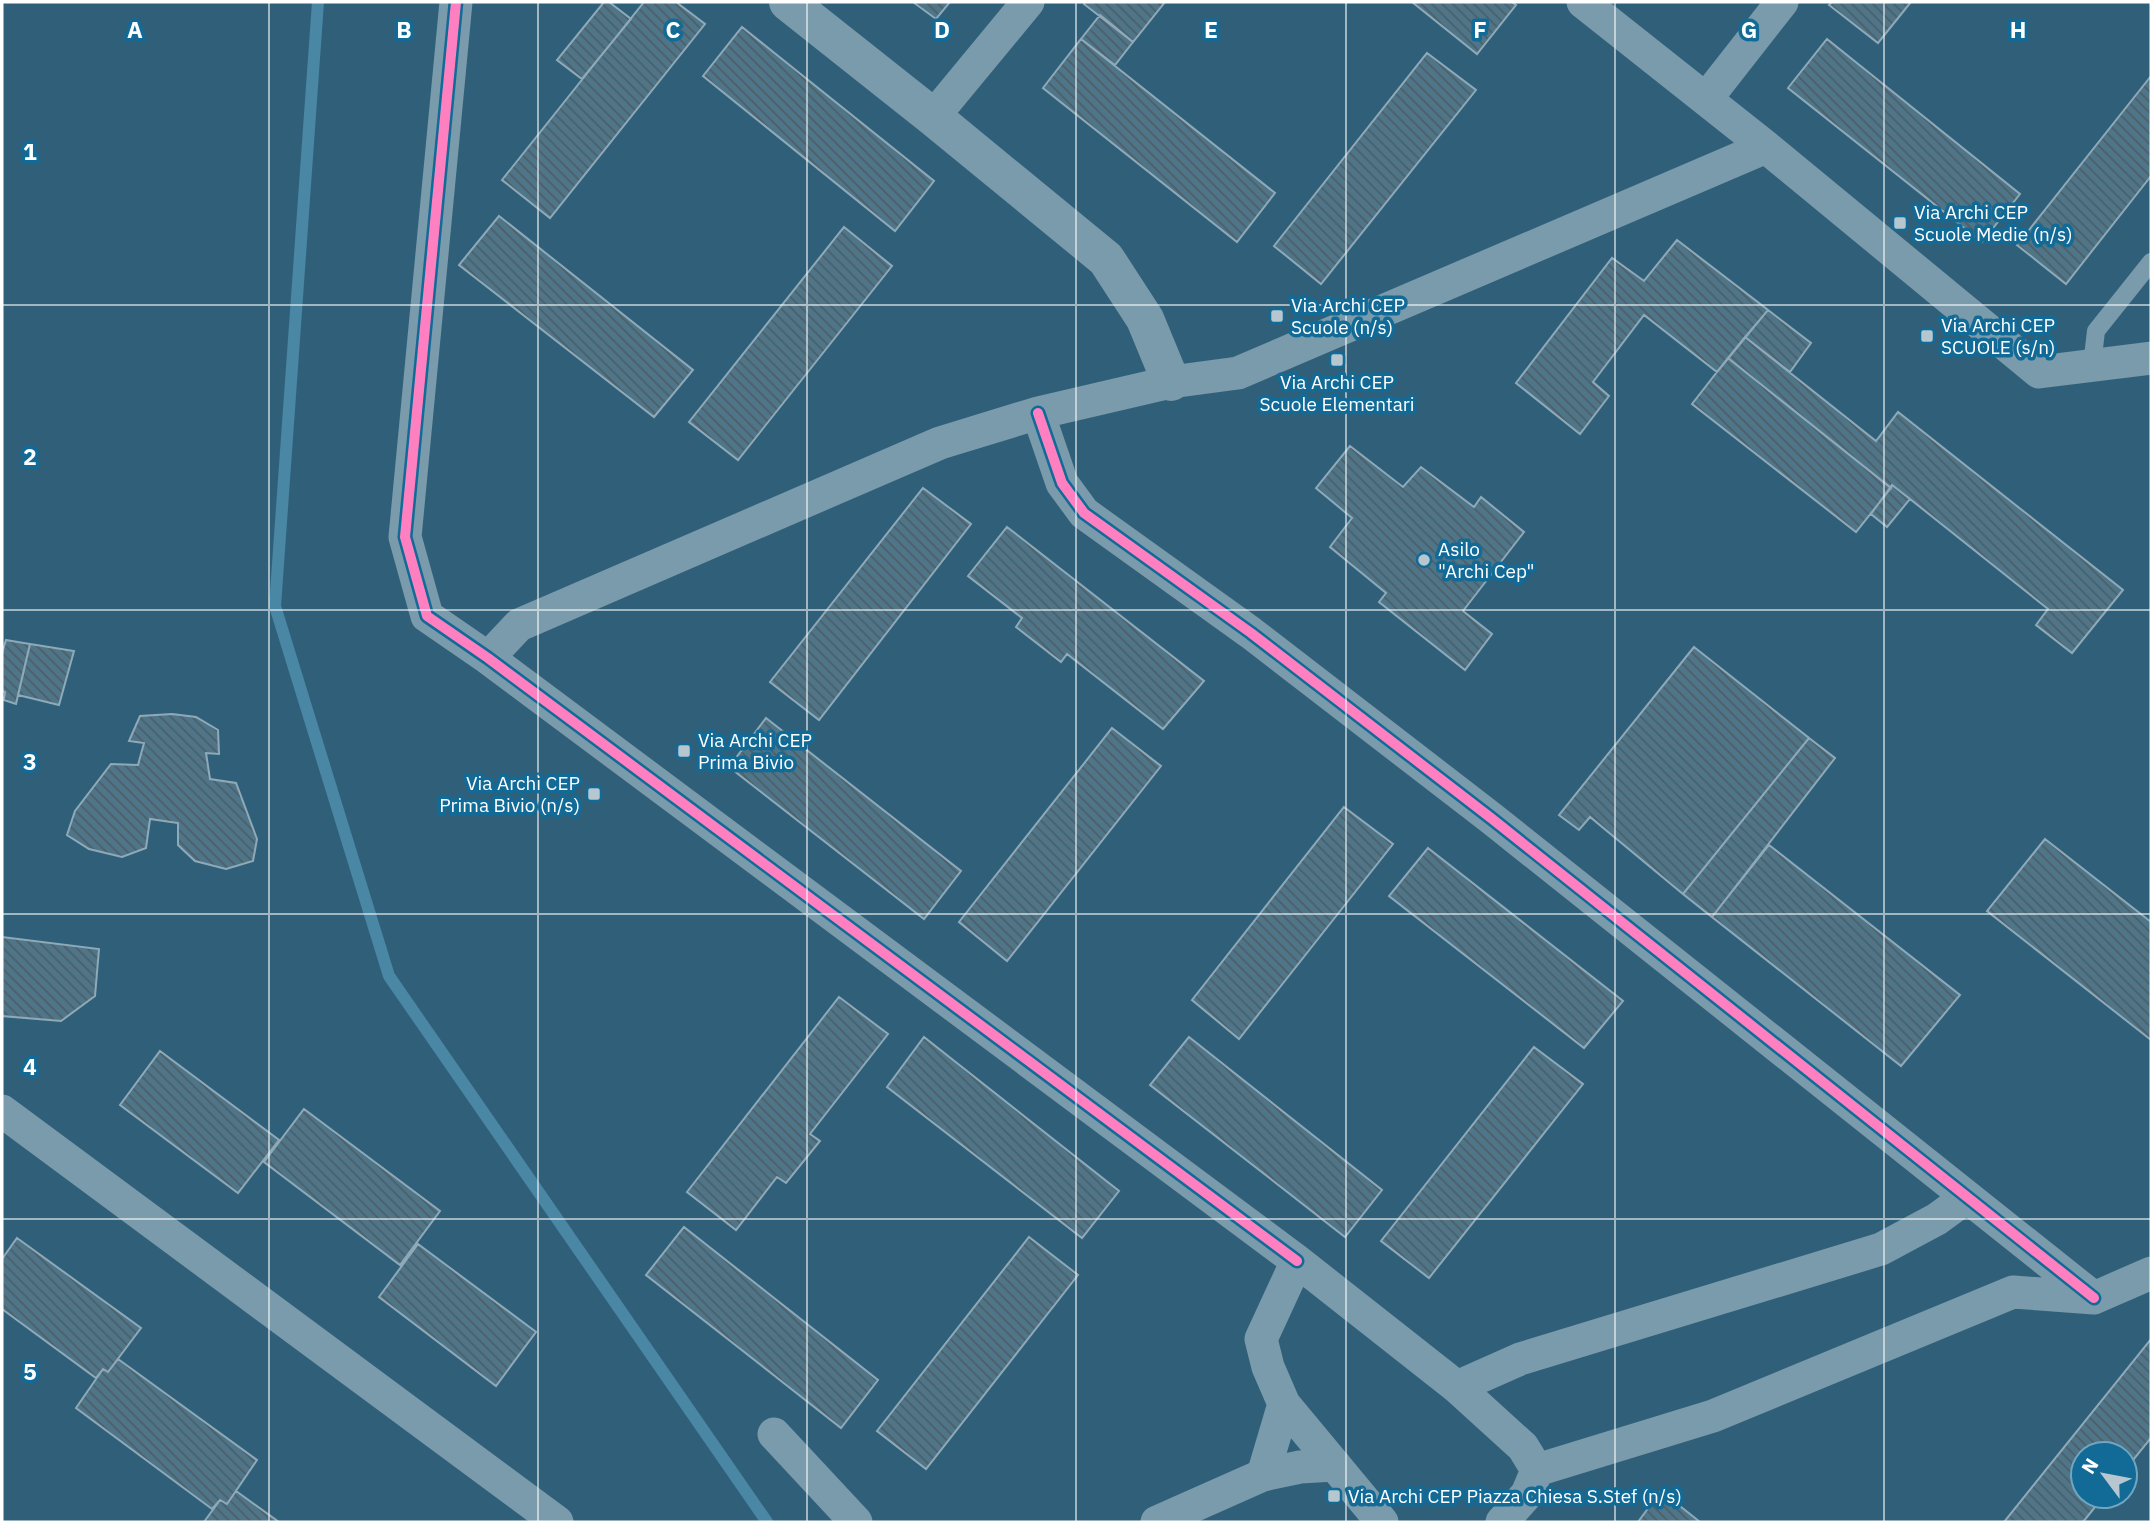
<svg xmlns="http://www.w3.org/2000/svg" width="2153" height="1524" viewBox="0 0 2153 1524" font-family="'IBM Plex Sans',sans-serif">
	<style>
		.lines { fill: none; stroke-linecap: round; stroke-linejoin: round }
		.stream { stroke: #4a87a5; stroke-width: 12 }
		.building { fill: url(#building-back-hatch); stroke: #8eaab9; stroke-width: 2 }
		.service { stroke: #7a9bab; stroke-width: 18 }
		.minor { stroke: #7a9bab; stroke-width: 33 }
		.tertiary { stroke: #7a9bab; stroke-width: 38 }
		.cycleway-casing { stroke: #126a97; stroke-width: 15 }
		.cycleway { stroke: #ff80c0; stroke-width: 10 }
		.grid { fill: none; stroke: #fff; stroke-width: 2; stroke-opacity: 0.55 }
		.poi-dot { fill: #b7c7d0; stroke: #126a97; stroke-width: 2.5 }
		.labels { text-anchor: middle; stroke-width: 7; stroke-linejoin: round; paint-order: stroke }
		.poi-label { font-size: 19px; fill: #fff; stroke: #126a97; text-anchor: start }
		.grid-label { font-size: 23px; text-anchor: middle; font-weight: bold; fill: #fff; stroke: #126a97; stroke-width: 7; stroke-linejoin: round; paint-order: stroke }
	</style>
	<defs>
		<pattern id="building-back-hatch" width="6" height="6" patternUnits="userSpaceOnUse" patternTransform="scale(1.75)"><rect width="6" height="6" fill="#4f7589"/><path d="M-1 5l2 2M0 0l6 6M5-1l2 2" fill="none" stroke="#4d5e67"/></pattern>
	</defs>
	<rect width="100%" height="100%" fill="#306079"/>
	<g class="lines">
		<!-- stream -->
		<path class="stream" d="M318,2L275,606L389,976L767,1522"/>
	</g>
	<!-- building -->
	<path class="building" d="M604,2H609L631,19L582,79L557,60Z
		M644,2H676L705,24L550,218L502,180Z
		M913,2H950L936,19Z
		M1085,2H1165L1133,42L1084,4Z
		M1412,2H1512L1516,5L1477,54Z
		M1832,2H1911L1878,43L1829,5Z
		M1100,15L1133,42L1115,65L1081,39Z
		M742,27L934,181L895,231L703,76Z
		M1081,39L1275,193L1237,242L1043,88Z
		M1827,39L2020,194L1982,242L1788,88Z
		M1427,53L1476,90L1321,284L1274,246Z
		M2151,76V176L2066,284L2017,245Z
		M499,216L693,370L654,417L459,265Z
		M844,227L892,266L738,460L689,422Z
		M1677,240L1768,310L1717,372L1644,315L1593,382L1609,396L1580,434L1516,383L1612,258L1644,281Z
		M1768,310L1811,343L1790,372L1745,337Z
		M1745,337L1876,441L1898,412L2123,590L2072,653L2036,625L2048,609L1910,499L1892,485L1891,488L1728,358Z
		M1728,358L1891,488L1856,532L1692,404Z
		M1350,446L1403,487L1421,467L1474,507L1481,497L1524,532L1463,611L1492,634L1465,670L1379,602L1386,593L1330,547L1352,518L1316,488Z
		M1892,485L1910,499L1887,527L1871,514Z
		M923,488L971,524L819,720L770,682Z
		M1007,527L1204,681L1163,729L1067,654L1061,662L1016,627L1022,618L968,576Z
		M6,640L30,644L16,704L4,700L5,692L2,691V653Z
		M30,644L74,651L59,705L18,695Z
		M1694,647L1809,738L1683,894L1590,817L1579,830L1559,815Z
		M172,714L196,717L218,730L219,754L206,753L210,779L236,783L257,839L253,861L226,869L195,861L178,845V823L150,819L146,848L122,857L89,849L67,835L75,811L111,764L138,765L144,743L129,741L140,716Z
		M766,718L961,871L924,919L729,767Z
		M1112,728L1161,766L1007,961L959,922Z
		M1809,738L1835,758L1712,917L1683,894Z
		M1344,807L1393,844L1239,1039L1192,1000Z
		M2045,839L2151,922V1040L1987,911Z
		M1769,845L1960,995L1901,1066L1712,917Z
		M1428,848L1623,1001L1584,1048L1389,896Z
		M2,937L99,949L95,996L61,1021L2,1016Z
		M839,997L888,1034L810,1134L820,1141L786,1183L777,1177L736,1230L687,1192Z
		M924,1037L1119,1191L1082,1238L887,1087Z
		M1189,1037L1382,1190L1345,1237L1150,1085Z
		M1534,1047L1583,1084L1429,1278L1381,1241Z
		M160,1051L279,1140L238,1193L120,1105Z
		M304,1109L440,1211L400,1265L264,1162Z
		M684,1227L878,1380L841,1428L646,1275Z
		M1029,1237L1078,1275L926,1469L877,1431Z
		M17,1238L141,1328L108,1372L103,1369L96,1378L2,1309V1259Z
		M418,1244L536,1332L496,1386L379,1297Z
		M2151,1339V1438L2125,1470V1454H2083V1496H2104L2083,1522H2004Z
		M118,1359L257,1460L227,1504L220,1500L212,1509L76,1408L103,1369L108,1372Z
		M236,1491L279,1522H204L220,1500L227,1504Z
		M1661,1491L1700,1522H1638Z"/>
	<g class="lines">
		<!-- service -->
		<path class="service" d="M2092,365L2096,331L2151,262"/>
		<!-- minor -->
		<path class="minor" d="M456,2L405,537L427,616L488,658L1297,1261
			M1583,2L1766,147L2039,372L2151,358
			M1706,99L1782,2
			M933,117L1028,2
			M1038,413L1062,483L1084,513L1251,633L1491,818L2094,1298
			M488,658L519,625L940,443L1038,413L1171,382L1238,373L1766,147
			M2,1111L557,1522
			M1457,1387L1520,1359L1881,1249L1937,1219L1967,1197
			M774,1434L856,1522
			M1537,1470L1713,1416L2013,1292L2094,1298L2151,1273
			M1263,1475L1284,1404
			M1157,1522L1263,1475L1300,1467L1335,1465
			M1382,1522L1284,1404L1268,1367L1261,1339L1297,1261L1457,1387L1523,1447L1537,1470L1527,1494L1502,1522"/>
		<!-- tertiary -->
		<path class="tertiary" d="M788,2L933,117L1106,259L1145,319L1171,382"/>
		<defs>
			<path id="cycleway" d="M456,2L405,537L427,616L488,658L1297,1261
				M1038,413L1062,483L1084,513L1251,633L1491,818L2094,1298"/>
		</defs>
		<!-- cycleway casing -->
		<use href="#cycleway" class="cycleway-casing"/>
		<!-- cycleway -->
		<use href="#cycleway" class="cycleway"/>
	</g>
	<!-- grid -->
	<path class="grid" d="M269,2V1522M538,2V1522M807,2V1522M1076,2V1522M1346,2V1522M1615,2V1522M1884,2V1522M2,305H2151M2,610H2151M2,914H2151M2,1219H2151"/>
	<!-- markers -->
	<g class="poi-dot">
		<rect x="1893" y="216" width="14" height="14" rx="3.5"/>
		<rect x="1270" y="309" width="14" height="14" rx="3.5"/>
		<rect x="1920" y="329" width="14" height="14" rx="3.5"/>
		<rect x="1330" y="353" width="14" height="14" rx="3.5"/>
		<circle cx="1424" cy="560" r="7"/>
		<rect x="677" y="744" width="14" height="14" rx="3.5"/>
		<rect x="587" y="787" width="14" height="14" rx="3.5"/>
		<rect x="1327" y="1489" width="14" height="14" rx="3.5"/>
	</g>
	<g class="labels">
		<!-- poi labels -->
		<g class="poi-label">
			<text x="1914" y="219">Via Archi CEP<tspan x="1914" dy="22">Scuole Medie (n/s)</tspan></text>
			<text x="1291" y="312">Via Archi CEP<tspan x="1291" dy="22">Scuole (n/s)</tspan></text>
			<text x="1941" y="332">Via Archi CEP<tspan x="1941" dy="22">SCUOLE (s/n)</tspan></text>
			<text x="1337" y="389" text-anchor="middle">Via Archi CEP<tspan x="1337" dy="22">Scuole Elementari</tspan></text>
			<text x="1438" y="556">Asilo<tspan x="1438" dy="22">"Archi Cep"</tspan></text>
			<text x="698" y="747">Via Archi CEP<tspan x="698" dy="22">Prima Bivio</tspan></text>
			<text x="580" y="790" text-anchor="end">Via Archi CEP<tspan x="580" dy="22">Prima Bivio (n/s)</tspan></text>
			<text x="1348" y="1503">Via Archi CEP Piazza Chiesa S.Stef (n/s)</text>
		</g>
	</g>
	<g class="grid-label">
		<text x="135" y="38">A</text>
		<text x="404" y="38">B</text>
		<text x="673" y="38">C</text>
		<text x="942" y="38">D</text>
		<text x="1211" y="38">E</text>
		<text x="1480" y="38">F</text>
		<text x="1749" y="38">G</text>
		<text x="2018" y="38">H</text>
		<text x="30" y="160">1</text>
		<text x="30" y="465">2</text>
		<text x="30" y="770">3</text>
		<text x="30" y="1075">4</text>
		<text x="30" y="1380">5</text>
	</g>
	<!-- border -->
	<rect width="2153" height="1524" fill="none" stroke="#ffffff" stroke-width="7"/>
	<!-- north arrow -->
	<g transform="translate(2104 1475) rotate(302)"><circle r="33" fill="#126a97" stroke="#71a6c1" stroke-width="2"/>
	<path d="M0-5L12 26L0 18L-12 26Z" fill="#b7c7d0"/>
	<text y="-10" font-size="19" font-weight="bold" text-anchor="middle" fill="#ffffff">N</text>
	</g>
</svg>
